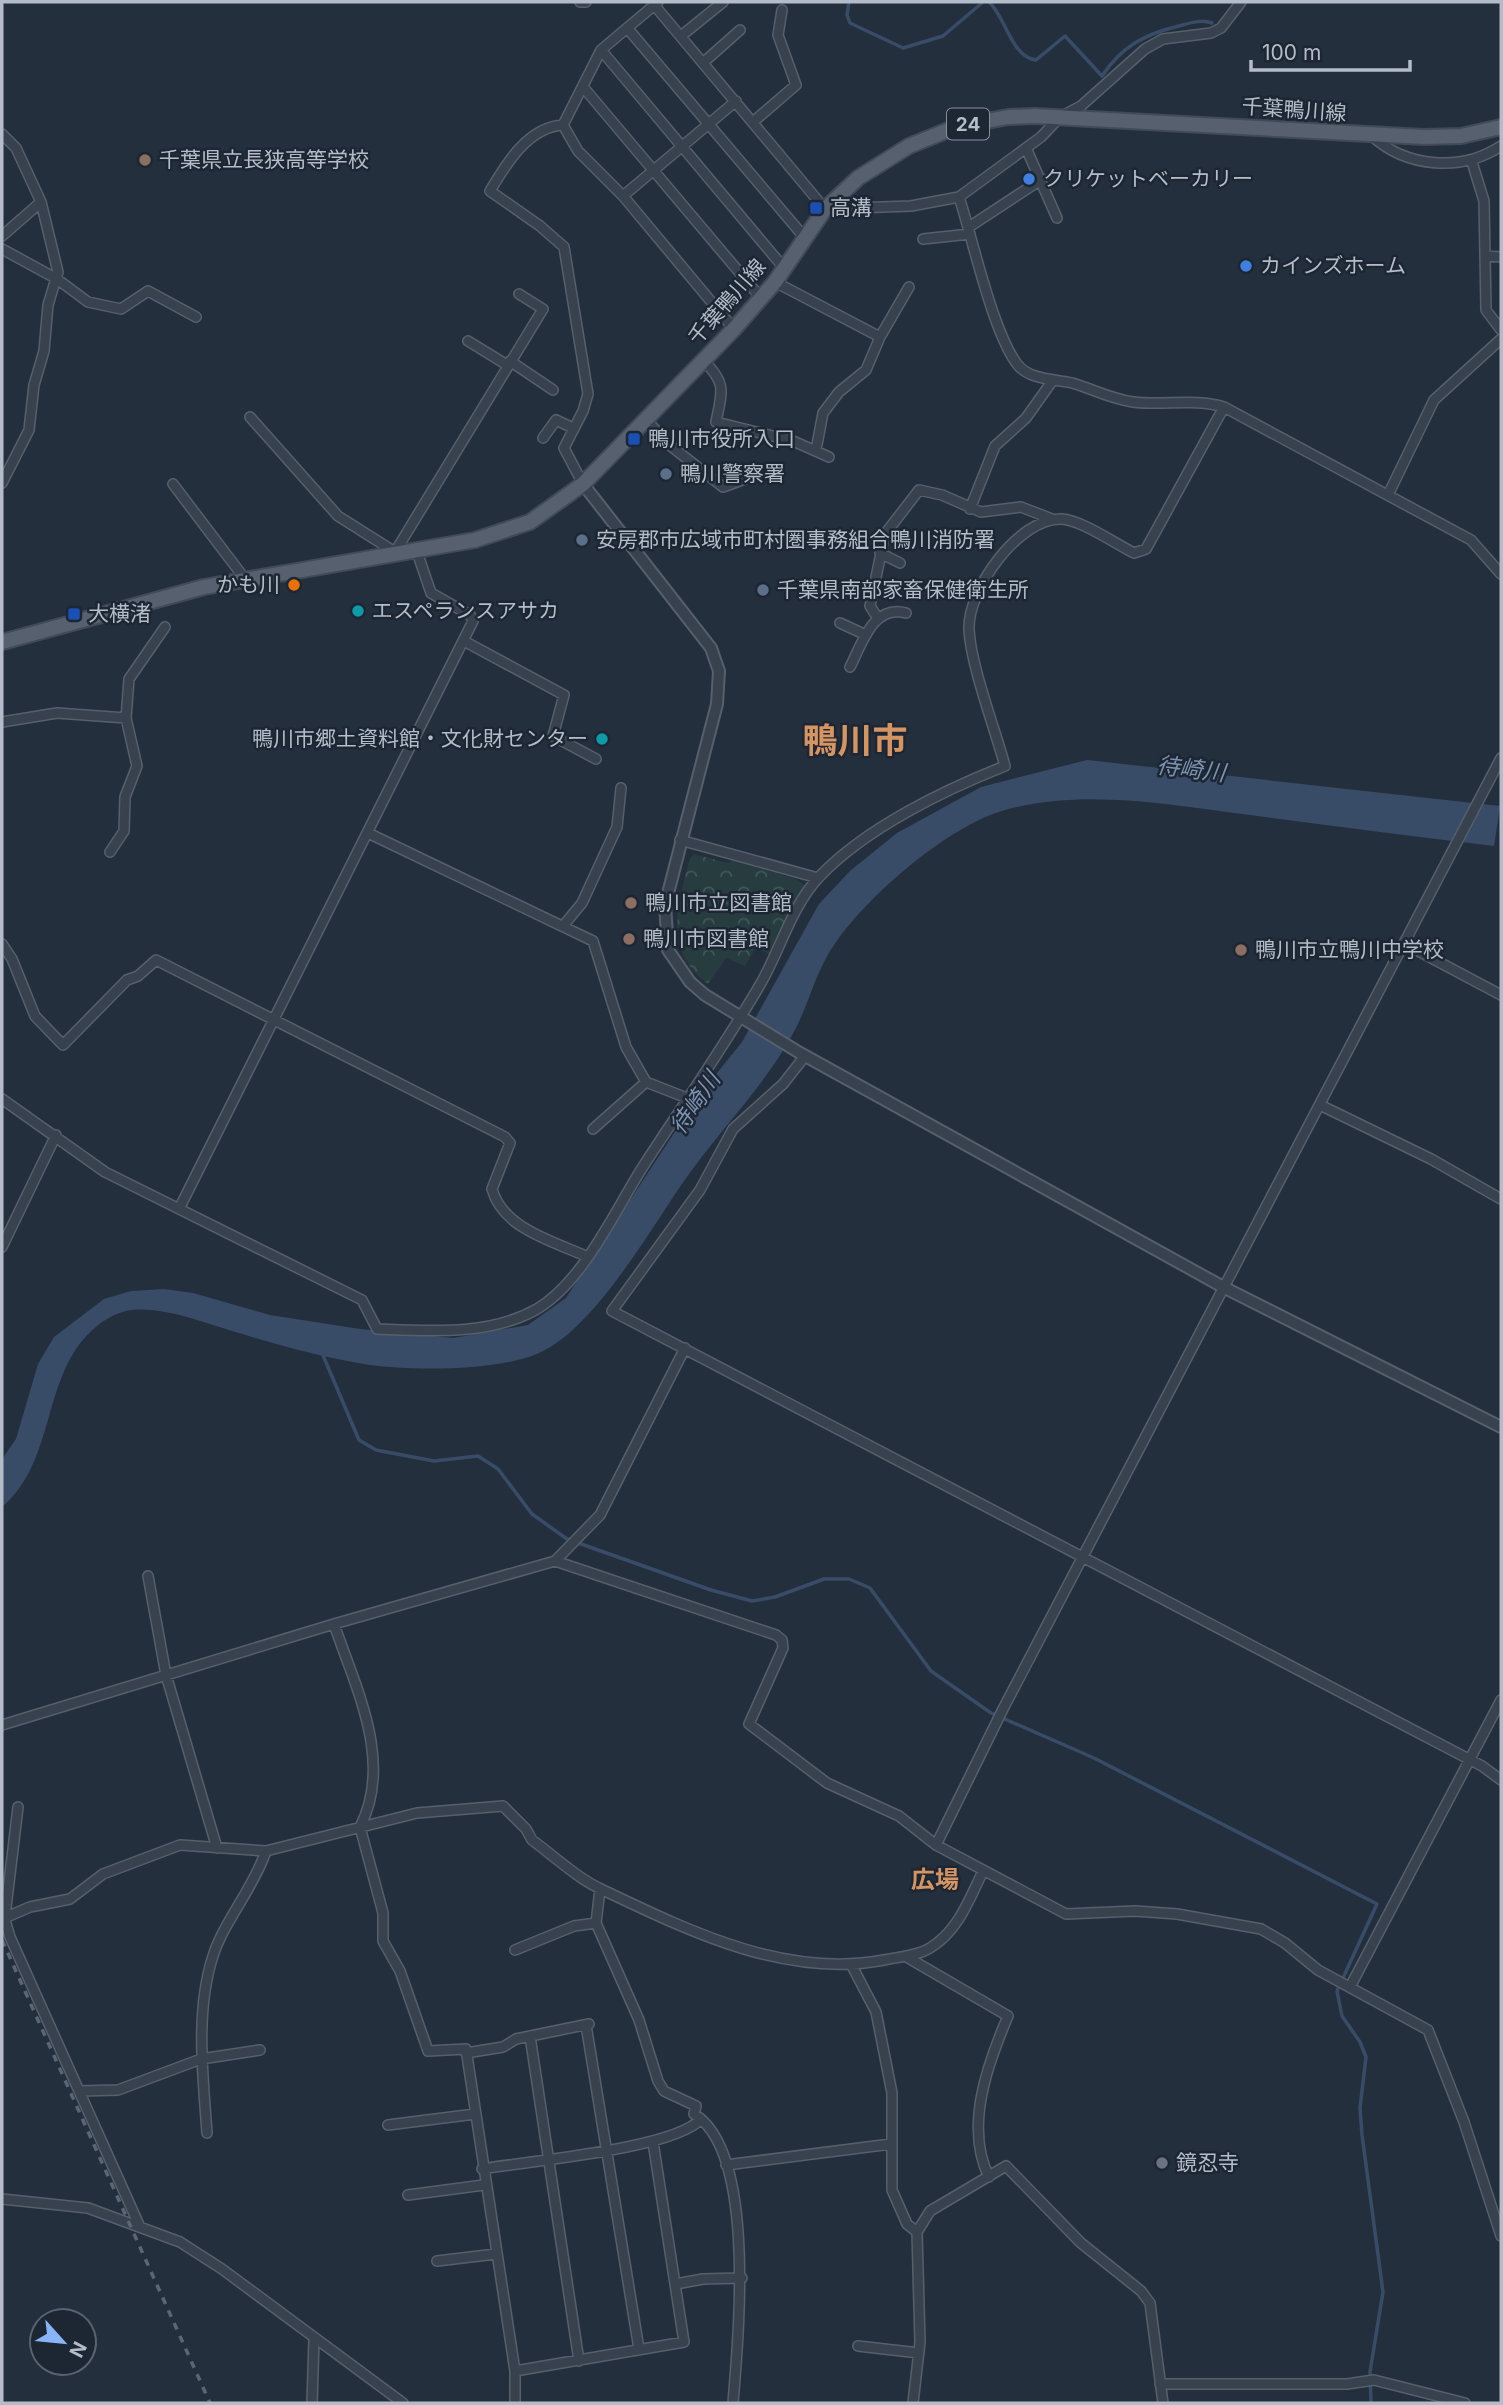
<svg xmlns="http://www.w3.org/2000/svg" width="1503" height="2405" viewBox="0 0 1503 2405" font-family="Inter,'Noto Sans JP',sans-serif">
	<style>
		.park { fill: url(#park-crowns) }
		.water { fill: #394c67 }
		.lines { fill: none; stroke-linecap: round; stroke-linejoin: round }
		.stream { stroke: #394c67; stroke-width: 3.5 }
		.minor-casing { stroke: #565f6c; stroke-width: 12 }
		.tertiary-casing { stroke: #565f6c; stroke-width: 14 }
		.primary-casing { stroke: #414a57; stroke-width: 18 }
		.minor { stroke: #38414e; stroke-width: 9 }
		.tertiary { stroke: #38414e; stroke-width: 10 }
		.primary { stroke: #56606e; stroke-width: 14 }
		.rail { stroke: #5a6575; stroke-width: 3.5; stroke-dasharray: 7 7; stroke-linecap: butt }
		.education-dot { fill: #8d6e63; stroke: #1d2633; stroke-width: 2.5 }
		.shop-dot { fill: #3f7fe0; stroke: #1d2633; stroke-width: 2.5 }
		.transit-dot { fill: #1a4fb4; stroke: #1d2633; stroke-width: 2.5 }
		.service-dot { fill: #5c6f8a; stroke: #1d2633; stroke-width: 2.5 }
		.food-dot { fill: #e8710a; stroke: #1d2633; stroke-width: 2.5 }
		.culture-dot { fill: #0f9aa8; stroke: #1d2633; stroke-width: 2.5 }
		.worship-dot { fill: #6b7280; stroke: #1d2633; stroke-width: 2.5 }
		.labels { text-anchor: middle; stroke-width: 5; stroke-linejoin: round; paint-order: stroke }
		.shield { fill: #1d2633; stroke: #878f9c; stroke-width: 2 }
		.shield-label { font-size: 19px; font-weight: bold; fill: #b4bcc9 }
		.street-label { font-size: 21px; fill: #b4bcc9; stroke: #1d2633 }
		.poi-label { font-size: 21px; fill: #b4bcc9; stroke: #1d2633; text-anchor: start }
		.water-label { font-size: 23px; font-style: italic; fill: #7c92b1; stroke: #1d2633 }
		.quarter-label { font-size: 24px; font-weight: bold; fill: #d59563; stroke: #1d2633 }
		.town-label { font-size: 35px; font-weight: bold; fill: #d59563; stroke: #1d2633 }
	</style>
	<defs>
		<pattern id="park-crowns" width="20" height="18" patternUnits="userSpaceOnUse" patternTransform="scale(1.75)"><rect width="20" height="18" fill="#263c3f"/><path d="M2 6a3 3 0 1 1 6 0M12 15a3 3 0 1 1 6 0" fill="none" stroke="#435659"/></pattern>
	</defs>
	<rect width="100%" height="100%" fill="#242f3e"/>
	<!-- park -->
	<path class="park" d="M694,854L728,863L732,860L796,879L804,885L770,955L756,947L745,966L726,958L708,984C662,951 678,904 690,858Z"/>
	<!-- water -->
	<path class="water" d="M1087,760L1500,806L1494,846C1413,836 1331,826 1250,815C1170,805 1085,788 1005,810C948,826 870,894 836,942C817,968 810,1000 796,1028C767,1084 720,1129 684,1181C650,1230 594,1329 539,1353C499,1371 414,1371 370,1365C324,1358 278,1345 232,1331C201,1322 165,1307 131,1310C120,1311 105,1319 97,1326C40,1372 58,1460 2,1507V1459L16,1439L38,1364L54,1337L104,1299L131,1291L164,1289L193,1293L270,1315L360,1329L453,1338L528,1325L566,1298L697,1098L742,1042L819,904L850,871L897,833L981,787Z"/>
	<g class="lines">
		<!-- stream -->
		<path class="stream" d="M849,2L847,15L850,23L903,48L943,36L983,2
			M989,2C1006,17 1011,57 1036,60L1065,36L1102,76C1122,46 1145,34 1179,26C1190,23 1201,19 1212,23
			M322,1353L359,1440L376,1450L434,1461L478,1456L498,1469L532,1514L567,1539L711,1590L752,1601L775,1597L824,1579H849L870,1588L931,1671L991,1713L1094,1758L1377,1904L1337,1991L1342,2016L1360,2042L1366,2057L1360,2108L1362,2135L1383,2292L1370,2372L1371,2403"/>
		<defs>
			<path id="minor" d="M580,2H586
				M655,6L825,209
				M628,29L805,238
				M681,36L723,2
				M601,50L784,268
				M704,62L740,30
				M584,88L761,298
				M753,122L796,85L778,35L782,10
				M563,125L578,151L623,196L734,329
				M2,134L16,148L41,202L58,272L48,305L44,351L34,385L29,430L2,483
				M1372,136C1407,168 1462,172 1501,146
				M1026,148L1057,218
				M1472,162L1484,201L1486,310L1501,330
				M623,196L736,101
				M959,197C973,240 992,330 1017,364C1029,380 1054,379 1072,383C1093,389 1111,399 1133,402C1164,406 1194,398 1224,407L1471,540L1501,574
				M833,201L843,207L854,208L911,206L959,197L1041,137L1060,117L1081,106L1145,49L1163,39L1211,33L1221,28L1241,2
				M969,227L1042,179
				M2,236L41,202
				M923,239L970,234
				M2,249L57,279L88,302L121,309L148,291L196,317
				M1486,256L1501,257
				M775,282L880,337
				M468,341L507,365
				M510,361L553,390
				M704,361C727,384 722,391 716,422L793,441L829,457
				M250,417L338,516L395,552L543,309L519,294
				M646,420L672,447L723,487L745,479
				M543,438L556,420L573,428
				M816,450L823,413L839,392L866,370L880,337L909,287
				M173,484L245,579
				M583,484L564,448L583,411L588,394L564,247L540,226L490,191C506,164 528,127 563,125L601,50L658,2
				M1388,495L1434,400L1501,339
				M970,509L995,446L1026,418L1053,380
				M880,553L900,563
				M877,617L870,606L885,534L919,490L942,495L981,512L1021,507L1052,519
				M840,623L866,635
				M464,641L564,695L553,736L596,759
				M850,667C862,644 873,604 906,613
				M2,722L57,713L126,718
				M368,833L593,941L626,1047L646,1082L687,1098
				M680,840L818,878
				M110,852L124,831L125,797L137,766L126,718L129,679L165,627
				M563,926L582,903L617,827L621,788
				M2,944L12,959L35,1016L63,1045L127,980L138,976L156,960L505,1137L510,1143L492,1189C503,1229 553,1241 588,1257
				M1405,944L1501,995
				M805,1056L783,1084L733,1129L700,1190L612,1311L1482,1766L1501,1780
				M2,1099L105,1172L362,1300L377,1329C429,1331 490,1336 537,1309C584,1281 615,1210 644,1165C683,1105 725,1045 761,983C781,948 792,905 820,876C866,828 944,790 1005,766C995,729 971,666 969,630C967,590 1019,517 1062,519C1081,520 1116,544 1134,553L1146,549L1224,407
				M1320,1105L1431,1159L1501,1199
				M593,1129L646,1082
				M179,1209L473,621L470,615L431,593L416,549
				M2,1247L56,1135
				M555,1561L600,1515L685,1348
				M148,1576L166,1675L217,1848
				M334,1624C355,1687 394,1761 360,1827L383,1913V1941L400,1971L428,2051L466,2049L515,2371V2403
				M2,1725L334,1624L555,1561L776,1635L782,1640L783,1648L749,1724L827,1783L899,1816L936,1845L1066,1914L1135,1911L1177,1914L1261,1929L1285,1943L1318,1970L1428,2030L1464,2122L1501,2236
				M936,1845L1003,1709L1501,758
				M600,1889L596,1923L639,2020L658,2081L664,2091L696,2106L694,2114C757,2152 738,2339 733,2403
				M2,1910L10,1937L140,2227
				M5,1916L18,1807
				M2,1919L30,1907L70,1899L103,1874L180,1845L266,1851L417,1813L503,1806L526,1829L532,1840C554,1856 577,1878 601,1889C687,1930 785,1979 884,1960C898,1957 917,1956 930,1948C958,1931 969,1900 983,1871
				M515,1950L574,1926L596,1923
				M905,1956L1008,2016C988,2063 964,2127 989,2177
				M852,1966L876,2012L892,2093V2190L907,2224L917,2232
				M1350,1987L1501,1700
				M586,2025L639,2349
				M530,2036L579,2361
				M466,2053L503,2047L516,2039L589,2024
				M80,2091L118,2090L201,2059L260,2050
				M388,2125L475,2114
				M207,2133C203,2076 195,2011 213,1956C223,1923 253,1889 266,1851
				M726,2165L891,2144
				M482,2169C528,2161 674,2149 701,2119
				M408,2195L484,2185
				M2,2199L88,2208L180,2242L222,2269L403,2403
				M437,2261L496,2254
				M676,2284L703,2279L742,2278
				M858,2346L919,2353
				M515,2371L684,2342L653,2142
				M1160,2384H1347L1374,2380L1465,2403
				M312,2403L314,2340
				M913,2403L920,2342L917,2232L930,2211L1006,2166L1081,2243L1141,2291L1150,2303L1163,2403"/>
			<path id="tertiary" d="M583,484L711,648L719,671L717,704L665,905L668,950L690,982L705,995L800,1053L1225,1288L1501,1427"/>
			<path id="primary" d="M2,642L204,587L475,540L530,522L583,484L734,329L775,282L825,209L858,178L909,146L956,127L1008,117L1035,116L1424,137L1461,136L1501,127"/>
		</defs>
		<!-- minor casing -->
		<use href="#minor" class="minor-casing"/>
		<!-- tertiary casing -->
		<use href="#tertiary" class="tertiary-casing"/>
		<!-- primary casing -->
		<use href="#primary" class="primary-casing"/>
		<!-- minor -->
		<use href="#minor" class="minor"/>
		<!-- tertiary -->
		<use href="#tertiary" class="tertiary"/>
		<!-- primary -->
		<use href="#primary" class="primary"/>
		<!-- rail -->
		<path class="rail" d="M2,1940L210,2403"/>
	</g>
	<!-- markers -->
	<g class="education-dot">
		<circle cx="145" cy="160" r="7"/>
		<circle cx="631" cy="903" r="7"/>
		<circle cx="629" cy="939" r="7"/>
		<circle cx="1241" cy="950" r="7"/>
	</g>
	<g class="shop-dot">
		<circle cx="1029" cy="179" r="7"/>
		<circle cx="1246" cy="266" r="7"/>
	</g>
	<g class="transit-dot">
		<rect x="809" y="201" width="14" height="14" rx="3.5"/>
		<rect x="627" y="432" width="14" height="14" rx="3.5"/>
		<rect x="67" y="607" width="14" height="14" rx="3.5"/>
	</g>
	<g class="service-dot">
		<circle cx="666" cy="474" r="7"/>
		<circle cx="582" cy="540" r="7"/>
		<circle cx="763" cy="590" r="7"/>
	</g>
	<circle class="food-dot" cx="294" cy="585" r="7"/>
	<g class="culture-dot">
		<circle cx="358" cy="611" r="7"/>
		<circle cx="602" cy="739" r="7"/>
	</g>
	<circle class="worship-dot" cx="1162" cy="2163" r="7"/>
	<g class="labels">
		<!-- shield labels -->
		<rect class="shield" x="947" y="108.5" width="42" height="31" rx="5"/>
		<g class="shield-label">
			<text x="968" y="131">24</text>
		</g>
		<!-- street labels -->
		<g class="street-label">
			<text transform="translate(1294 110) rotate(4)" y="7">千葉鴨川線</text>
			<text transform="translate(727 302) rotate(-49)" y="7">千葉鴨川線</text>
		</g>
		<!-- poi labels -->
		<g class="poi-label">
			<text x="159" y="167">千葉県立長狭高等学校</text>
			<text x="1043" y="186">クリケットベーカリー</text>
			<text x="830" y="215">高溝</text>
			<text x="1260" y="273">カインズホーム</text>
			<text x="648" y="446">鴨川市役所入口</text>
			<text x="680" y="481">鴨川警察署</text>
			<text x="596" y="547">安房郡市広域市町村圏事務組合鴨川消防署</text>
			<text x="280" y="592" text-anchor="end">かも川</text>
			<text x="777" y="597">千葉県南部家畜保健衛生所</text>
			<text x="372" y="618">エスペランスアサカ</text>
			<text x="88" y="621">大横渚</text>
			<text x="588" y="746" text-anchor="end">鴨川市郷土資料館・文化財センター</text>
			<text x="645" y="910">鴨川市立図書館</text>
			<text x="643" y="946">鴨川市図書館</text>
			<text x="1255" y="957">鴨川市立鴨川中学校</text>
			<text x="1176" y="2170">鏡忍寺</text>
		</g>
		<!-- water labels -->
		<g class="water-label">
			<text transform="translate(1191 769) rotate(7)" y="8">待崎川</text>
			<text transform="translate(695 1103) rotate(-56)" y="8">待崎川</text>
		</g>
		<!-- quarter labels -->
		<g class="quarter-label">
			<text x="935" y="1888">広場</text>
		</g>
		<!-- town labels -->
		<g class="town-label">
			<text x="855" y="753">鴨川市</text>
		</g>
	</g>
	<!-- border -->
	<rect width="1503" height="2405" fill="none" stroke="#b4bcc9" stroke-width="7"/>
	<!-- north arrow -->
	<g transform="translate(63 2342) rotate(117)"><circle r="33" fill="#1d2633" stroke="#59626f" stroke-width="2"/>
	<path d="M0-5L12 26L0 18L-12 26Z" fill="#8ab4f8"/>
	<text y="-10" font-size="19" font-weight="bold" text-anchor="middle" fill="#b4bcc9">N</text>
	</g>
	<!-- scale -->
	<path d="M1251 60v10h159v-10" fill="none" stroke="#b4bcc9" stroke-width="3.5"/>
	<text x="1262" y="60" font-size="21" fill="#b4bcc9" stroke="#1d2633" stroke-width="5" paint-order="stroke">100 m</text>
</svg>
